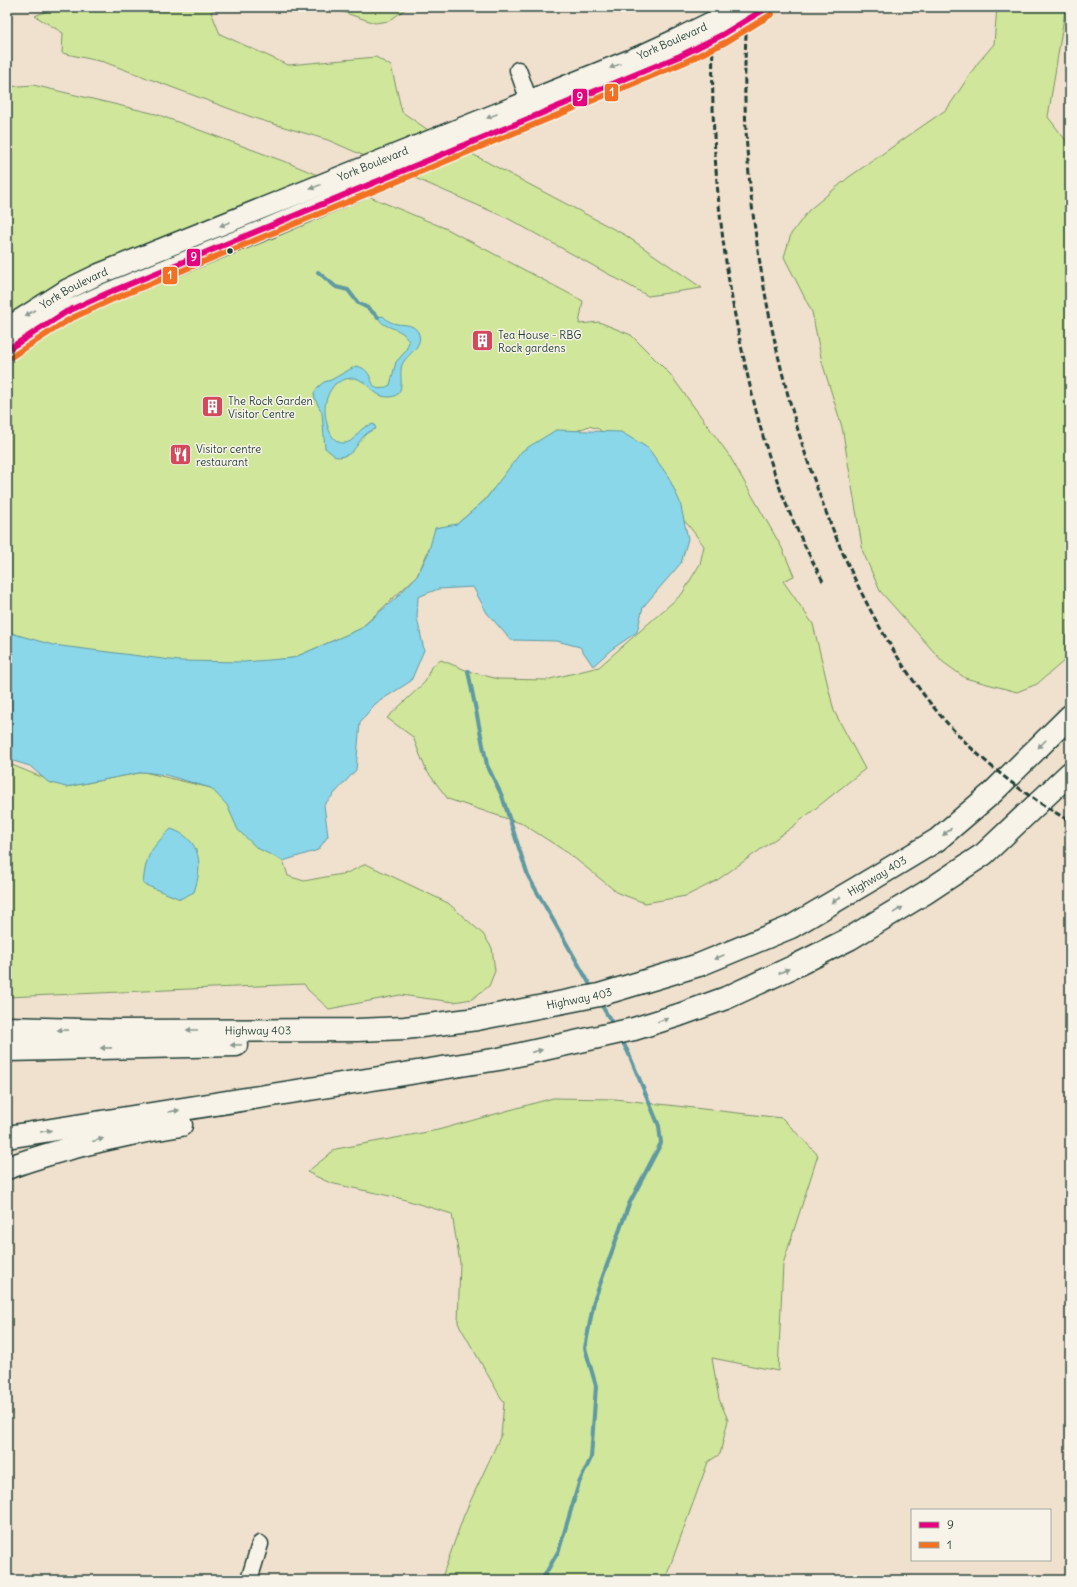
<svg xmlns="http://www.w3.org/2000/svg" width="1077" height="1587" viewBox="0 0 1077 1587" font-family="Delius,sans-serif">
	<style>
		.green { fill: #d0e69a; stroke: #789267 }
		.water { fill: #8ad7e9; stroke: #5f99a1 }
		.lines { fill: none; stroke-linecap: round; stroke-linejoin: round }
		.stream { stroke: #5f99a1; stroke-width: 4 }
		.minor-casing { stroke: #1f3d34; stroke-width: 19 }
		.major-casing { stroke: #1f3d34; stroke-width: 23 }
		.highway-casing { stroke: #1f3d34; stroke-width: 25 }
		.minor { stroke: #f7f3e8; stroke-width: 16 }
		.major { stroke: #f7f3e8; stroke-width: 20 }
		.highway { stroke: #f7f3e8; stroke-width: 22 }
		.rail { stroke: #1f3d34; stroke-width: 3; stroke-dasharray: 6 3; stroke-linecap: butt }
		.major-bridge-casing { stroke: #1f3d34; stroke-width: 23; stroke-linecap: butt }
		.major-bridge { stroke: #f7f3e8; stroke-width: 20 }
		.bus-1-casing { stroke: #f7f3e8; stroke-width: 9 }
		.bus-2-casing { stroke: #f7f3e8; stroke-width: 9 }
		.bus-1 { stroke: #e5007d; stroke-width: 6 }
		.bus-2 { stroke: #f26f23; stroke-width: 6 }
		.oneway { fill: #8b988e }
		.bus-dot { fill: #1f3d34; stroke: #f7f3e8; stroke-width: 1.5 }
		.labels { text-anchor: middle; stroke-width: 3; stroke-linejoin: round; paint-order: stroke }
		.street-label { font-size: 11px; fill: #1f3d34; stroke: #f7f3e8 }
		.poi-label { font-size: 11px; fill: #1f3d34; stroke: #f7f3e8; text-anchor: start }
		.line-badge { stroke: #f7f3e8; stroke-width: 1.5 }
		.badge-label { font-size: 11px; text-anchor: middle; font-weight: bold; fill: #fff }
	</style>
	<rect width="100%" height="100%" fill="#f0e0ce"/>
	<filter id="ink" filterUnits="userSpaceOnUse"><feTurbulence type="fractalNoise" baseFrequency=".025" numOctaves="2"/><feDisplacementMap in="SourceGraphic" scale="8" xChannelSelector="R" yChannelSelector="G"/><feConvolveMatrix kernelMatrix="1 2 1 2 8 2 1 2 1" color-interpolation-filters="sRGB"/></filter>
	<g filter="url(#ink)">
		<!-- green -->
		<path class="green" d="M56,7H219L211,12L220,34L288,65L376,57L391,66L402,112L434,134L625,235L702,288L648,296L509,219L328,140L257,119L104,62L62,53L63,33L35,16Z
			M328,7H408L389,21L375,23Z
			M997,7H1070V9L1065,11L1048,117L1070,146V619L1068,621L1065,660L1037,684L1017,692L965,678L943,662L880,591L863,552L842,427L822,362L812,312L784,257L791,234L809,210L849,177L947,109L977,64L994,44Z
			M33,85L156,114L291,164L447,229L583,301L579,324L599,322L631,335L670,374L729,455L782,548L794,576L783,581L813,624L834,711L865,769L791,828L716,881L686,896L645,903L618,893L568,853L523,824L448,799L426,770L413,737L387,718L425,682L431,667L441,660L468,671L498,679L546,680L599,667L682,594L700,564L704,546L689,526L599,429L589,426L541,445L493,489L485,500L430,547L417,576L360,629L293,658L256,662L131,669L7,632V87Z
			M7,763L66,787L144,772L211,788L280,850L288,876L304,881L347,873L366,864L448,903L483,934L492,948L495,971L489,986L472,999L454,1002L400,995L329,1009L308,990L304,984L7,997Z
			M553,1098L615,1099L782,1118L818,1155L783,1264L778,1371L712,1358L719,1399L728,1420L720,1454L708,1462L665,1580H441L464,1515L501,1435L504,1403L458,1323L460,1263L452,1214L399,1198L330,1183L307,1172L336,1149L438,1130Z"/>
		<!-- water -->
		<path class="water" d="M383,316C386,319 389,322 393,323C401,326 412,322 418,332C425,347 406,354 402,365C398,375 408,397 388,397C370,397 366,373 346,379C343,380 338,382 335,384C329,391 325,400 325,409C325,420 330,444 344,443C354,443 357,431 365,427C368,425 371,425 374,424L376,429C354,435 361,457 336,457L325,448L322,413L315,399L314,393L318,387L324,382L331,380L356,366C360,367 364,368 367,372C374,379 370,396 390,385L396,362L405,352L409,342C402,325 384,331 378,317Z
			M556,430L621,432L648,448L668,476L680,502L688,539L681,563L643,607L637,632L612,649L593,666L580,647L557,641L511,640L487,613L473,587L438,589L418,597L417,618L424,650L411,681L375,704L360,722L356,770L324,805L328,836L318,850L283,861L257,848L238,830L227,805L211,788L166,775L144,772L66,787L48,782L30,766L7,759V632L53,645L179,661L244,662L293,658L360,629L396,598L417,576L428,554L435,528L457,524L485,500L522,451Z
			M171,829C202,839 203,866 194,892L180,899L143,884C146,855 150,849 171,829Z"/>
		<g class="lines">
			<!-- stream -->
			<path class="stream" d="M318,272L336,287L348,290L358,303L368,308L378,317
				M468,671L487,765L502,796L528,876L593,990
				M599,1001L614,1026
				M542,1580L559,1550L579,1483L591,1458L596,1386L585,1348L594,1301L629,1204L661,1143L659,1126L628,1052L621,1039"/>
			<defs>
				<path id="minor" d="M518,70L533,112
					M249,1580L260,1544"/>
				<g id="major">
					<path id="s1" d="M7,328L68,289L99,274L640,56L677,39"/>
					<path d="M7,350L66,312L108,293L266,229L534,115L680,56"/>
				</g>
				<g id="highway">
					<path id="s2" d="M7,1028L119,1031L357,1030L405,1028L477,1019L599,995L699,965L791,927L874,878L937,840L992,793L1070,716"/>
					<path d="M7,1050L236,1045"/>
					<path d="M7,1137L499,1059L634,1029L679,1015L726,998L795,966L849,939L925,893L984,854L1070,773"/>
					<path d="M7,1168C64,1147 120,1135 181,1125"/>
				</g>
			</defs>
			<!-- minor casing -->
			<use href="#minor" class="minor-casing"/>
			<!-- major casing -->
			<use href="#major" class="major-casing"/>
			<!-- highway casing -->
			<use href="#highway" class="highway-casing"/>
			<!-- minor -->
			<use href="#minor" class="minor"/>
			<!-- major -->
			<use href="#major" class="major"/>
			<!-- highway -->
			<use href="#highway" class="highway"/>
			<!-- rail -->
			<path class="rail" d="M714,7C709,124 717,235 742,350C753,402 766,454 786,504C797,531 810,557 824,583
				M748,7C729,219 796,529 927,699C965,748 1016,791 1070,821"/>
			<defs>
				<path id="major-bridge" d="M677,39L742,7
					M680,56L722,35L768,7"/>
			</defs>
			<!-- major-bridge casing -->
			<use href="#major-bridge" class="major-bridge-casing"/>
			<!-- major-bridge -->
			<use href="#major-bridge" class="major-bridge"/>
			<defs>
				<path id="bus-1" d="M7,350L66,312L108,293L680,56L722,35L768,7"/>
				<path id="bus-2" d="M11,357L70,319L111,300L683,63L726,42L772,14"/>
			</defs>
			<!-- bus-1 casing -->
			<use href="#bus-1" class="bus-1-casing"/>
			<!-- bus-2 casing -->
			<use href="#bus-2" class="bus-2-casing"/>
			<!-- bus-1 -->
			<use href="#bus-1" class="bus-1"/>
			<!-- bus-2 -->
			<use href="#bus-2" class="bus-2"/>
		</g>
		<!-- one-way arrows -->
		<defs><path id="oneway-solid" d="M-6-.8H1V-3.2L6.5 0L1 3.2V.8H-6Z"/></defs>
		<g class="oneway">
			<use href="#oneway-solid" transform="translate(615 66) rotate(158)"/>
			<use href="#oneway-solid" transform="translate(492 116) rotate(158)"/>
			<use href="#oneway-solid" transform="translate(315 187) rotate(158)"/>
			<use href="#oneway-solid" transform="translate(225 224) rotate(158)"/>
			<use href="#oneway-solid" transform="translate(30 313) rotate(148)"/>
			<use href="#oneway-solid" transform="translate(1042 744) rotate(135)"/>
			<use href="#oneway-solid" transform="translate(947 832) rotate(140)"/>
			<use href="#oneway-solid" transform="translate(836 900) rotate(149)"/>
			<use href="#oneway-solid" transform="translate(898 910) rotate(-31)"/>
			<use href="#oneway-solid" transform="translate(719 957) rotate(157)"/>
			<use href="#oneway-solid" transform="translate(784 971) rotate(-25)"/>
			<use href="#oneway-solid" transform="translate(663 1020) rotate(-17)"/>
			<use href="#oneway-solid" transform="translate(63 1030) rotate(-179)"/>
			<use href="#oneway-solid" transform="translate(192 1030) rotate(180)"/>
			<use href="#oneway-solid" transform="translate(236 1045) rotate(178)"/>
			<use href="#oneway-solid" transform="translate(106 1048) rotate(179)"/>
			<use href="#oneway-solid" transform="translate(537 1051) rotate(-13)"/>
			<use href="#oneway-solid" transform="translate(174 1111) rotate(-9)"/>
			<use href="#oneway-solid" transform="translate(46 1131) rotate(-9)"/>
			<use href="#oneway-solid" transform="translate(98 1140) rotate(-15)"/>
		</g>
	</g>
	<!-- icons -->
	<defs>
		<symbol id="building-square" viewBox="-11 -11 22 22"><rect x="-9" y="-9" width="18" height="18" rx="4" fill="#d1495b" stroke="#f7f3e8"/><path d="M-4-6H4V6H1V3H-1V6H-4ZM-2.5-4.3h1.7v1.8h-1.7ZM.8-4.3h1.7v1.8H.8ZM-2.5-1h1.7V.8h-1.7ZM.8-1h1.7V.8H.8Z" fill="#fff"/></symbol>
		<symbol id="restaurant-square" viewBox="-11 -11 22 22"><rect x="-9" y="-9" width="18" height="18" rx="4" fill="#d1495b" stroke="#f7f3e8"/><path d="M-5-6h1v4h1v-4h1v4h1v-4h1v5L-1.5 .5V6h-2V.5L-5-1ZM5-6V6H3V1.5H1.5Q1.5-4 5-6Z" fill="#fff"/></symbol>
	</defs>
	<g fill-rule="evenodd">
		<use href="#building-square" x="470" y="328" width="25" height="25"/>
		<use href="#building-square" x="200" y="394" width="25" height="25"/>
		<use href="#restaurant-square" x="168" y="442" width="25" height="25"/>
	</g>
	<!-- markers -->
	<circle class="bus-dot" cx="230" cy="251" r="3.5"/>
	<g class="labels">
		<!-- street labels -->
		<g class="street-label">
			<text transform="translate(672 41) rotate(-24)" y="4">York Boulevard</text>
			<text dy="4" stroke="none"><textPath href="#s1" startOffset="402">York Boulevard</textPath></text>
			<text dy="4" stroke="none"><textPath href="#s1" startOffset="78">York Boulevard</textPath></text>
			<text dy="4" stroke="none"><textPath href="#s2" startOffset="899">Highway 403</textPath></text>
			<text dy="4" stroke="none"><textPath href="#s2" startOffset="575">Highway 403</textPath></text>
			<text dy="4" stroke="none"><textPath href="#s2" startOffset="251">Highway 403</textPath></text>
		</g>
		<!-- poi labels -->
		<g class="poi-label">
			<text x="498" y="339">Tea House - RBG<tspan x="498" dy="13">Rock gardens</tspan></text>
			<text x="228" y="405">The Rock Garden<tspan x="228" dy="13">Visitor Centre</tspan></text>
			<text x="196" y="453">Visitor centre<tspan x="196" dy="13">restaurant</tspan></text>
		</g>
	</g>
	<g class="line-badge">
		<rect x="604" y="83" width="15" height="19" rx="4" fill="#f26f23"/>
		<rect x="572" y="88" width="16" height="19" rx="4" fill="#e5007d"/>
		<rect x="186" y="248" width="15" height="19" rx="4" fill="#e5007d"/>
		<rect x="162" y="266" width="16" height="19" rx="4" fill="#f26f23"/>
	</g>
	<g class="badge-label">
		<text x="612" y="96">1</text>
		<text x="580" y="101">9</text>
		<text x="194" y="261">9</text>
		<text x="170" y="279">1</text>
	</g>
	<!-- margin -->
	<rect width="1077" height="1587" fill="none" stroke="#f7f3e8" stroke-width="24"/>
	<rect x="12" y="12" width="1053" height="1563" fill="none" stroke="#1f3d34" stroke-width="1.5" filter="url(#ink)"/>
	<!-- legend -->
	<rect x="911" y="1509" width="140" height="52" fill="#f7f3e8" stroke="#a1aaa0"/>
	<rect x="919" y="1522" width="20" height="6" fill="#e5007d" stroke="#a1aaa0"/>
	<text x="947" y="1529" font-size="12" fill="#1f3d34">9</text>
	<rect x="919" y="1542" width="20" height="6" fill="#f26f23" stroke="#a1aaa0"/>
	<text x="947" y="1549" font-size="12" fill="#1f3d34">1</text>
</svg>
